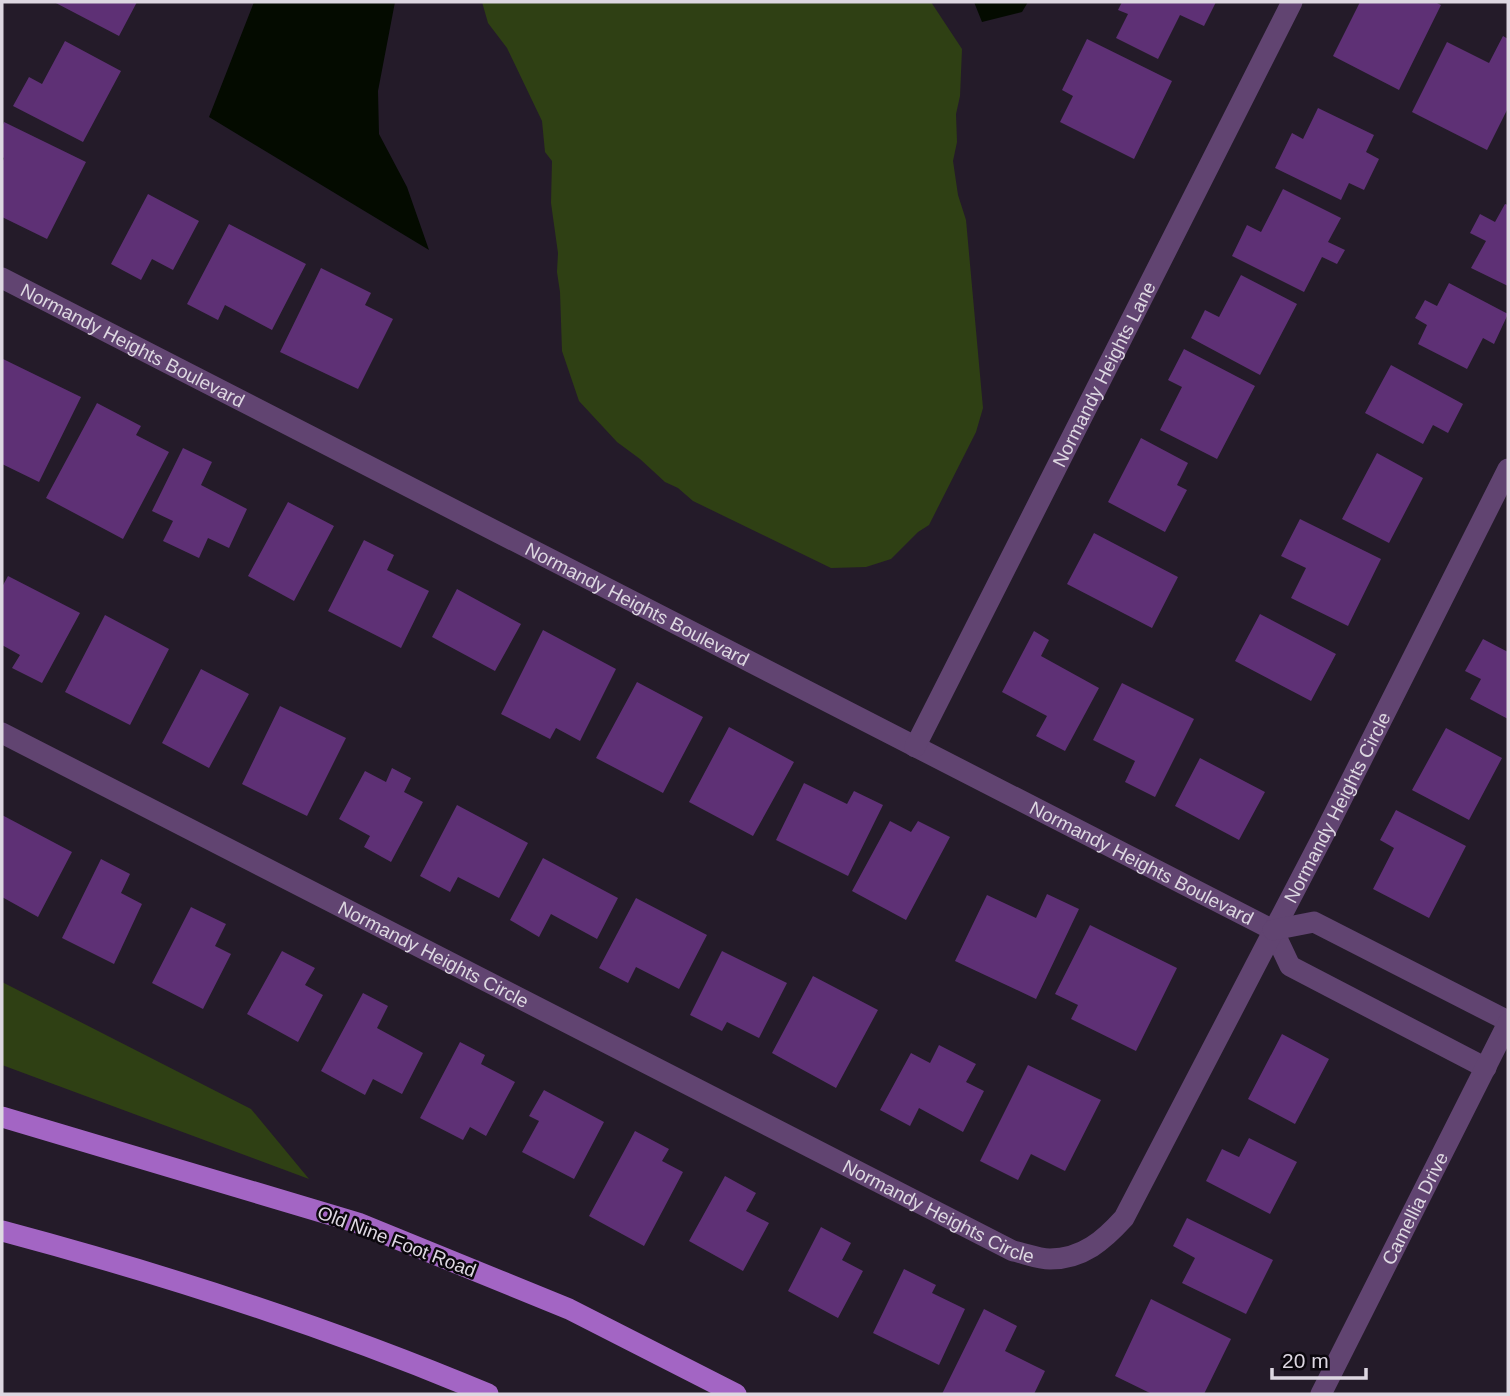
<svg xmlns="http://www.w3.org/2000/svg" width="1510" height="1396" viewBox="0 0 1510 1396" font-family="Helvetica,sans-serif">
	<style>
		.green { fill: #2f4014 }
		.water { fill: #040b00 }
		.building { fill: #5e3075 }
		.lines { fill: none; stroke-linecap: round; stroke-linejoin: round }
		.street { stroke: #614471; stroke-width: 21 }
		.primary { stroke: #a365c4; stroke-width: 21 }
		.labels { text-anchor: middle; stroke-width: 5; stroke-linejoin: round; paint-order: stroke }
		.street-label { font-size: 19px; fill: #ddd7e1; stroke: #0b070d }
	</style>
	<rect width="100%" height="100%" fill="#241b29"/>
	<!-- green -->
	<path class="green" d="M482,2H931L962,49L960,96L956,114L957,142L953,161L958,195L966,220L983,408L976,432L929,525L918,532L891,559L866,567L831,568L693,501L678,488L665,482L640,459L617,442L579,401L562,351L560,292L557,272L558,253L551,203L552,161L545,152L542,121L507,48L488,23Z
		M2,982L251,1109L309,1179L2,1065Z"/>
	<!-- water -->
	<path class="water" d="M254,2H395L378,91L379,134L407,187L429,250L209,117Z
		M974,2H1028L1022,12L982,22Z"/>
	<!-- building -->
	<path class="building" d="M54,2H137L119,36Z
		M1122,2H1216L1204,26L1180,15L1158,59L1116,38L1128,14L1118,10Z
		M1360,2H1435L1441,5L1399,90L1333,56Z
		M1503,36L1508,39V108L1487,150L1412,112L1447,42L1489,63Z
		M1087,39L1172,81L1134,159L1060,122L1073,96L1062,90Z
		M65,41L121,71L83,142L13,106L29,77L42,84Z
		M1318,108L1374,135L1366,152L1379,159L1364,190L1349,183L1341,200L1275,168L1292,133L1303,139Z
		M4,122L86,162L47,239L2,217V163L4,158L2,157V127Z
		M1283,189L1341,218L1328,242L1345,250L1337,264L1322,257L1304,292L1232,256L1247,225L1261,232Z
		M148,194L199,221L173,270L152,259L141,280L111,264Z
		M1505,204L1508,205V286L1471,268L1486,241L1470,233L1480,214L1495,222Z
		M229,224L306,264L272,330L225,305L218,320L187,304Z
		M321,268L371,293L365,305L393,319L358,389L280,352Z
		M1241,275L1297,304L1260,375L1191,338L1205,310L1219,317Z
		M1449,283L1508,314L1494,344L1483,338L1467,369L1418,344L1427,325L1415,318L1425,300L1437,306Z
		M1184,349L1255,386L1217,459L1160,430L1182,387L1168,380Z
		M3,359L81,397L39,482L2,464Z
		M1391,365L1463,404L1448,433L1433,425L1423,444L1365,413Z
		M97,403L141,426L136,435L169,452L123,539L46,498Z
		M1141,438L1188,463L1177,485L1187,490L1165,532L1108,502Z
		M183,448L212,462L201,485L247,509L229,548L208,538L199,558L163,541L173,521L152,511Z
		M1377,453L1423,478L1389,543L1342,519Z
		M288,502L334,526L294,601L248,576Z
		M1300,519L1381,559L1348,626L1291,598L1306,568L1281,556Z
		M1094,533L1178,577L1152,628L1067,584Z
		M364,540L394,555L387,570L429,591L401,648L328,611Z
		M8,576L80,613L42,683L12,668L20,655L2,645V587Z
		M457,589L521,624L495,671L432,637Z
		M1260,614L1336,654L1311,701L1235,661Z
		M105,615L169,649L130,725L65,692Z
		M543,630L616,669L580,741L556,728L550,739L501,714Z
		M1034,631L1049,640L1041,656L1099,688L1065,751L1036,736L1047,716L1002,692Z
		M1483,639L1508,652V719L1470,699L1481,679L1465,671Z
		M201,669L249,694L209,768L162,743Z
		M637,682L703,717L663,793L596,758Z
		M1122,683L1194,719L1155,797L1125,782L1135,761L1093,740Z
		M280,706L346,738L307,816L242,784Z
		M729,727L794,762L753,836L689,802Z
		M1446,728L1502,758L1469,820L1412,790Z
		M1200,758L1265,792L1239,840L1175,806Z
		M392,768L411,778L404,792L423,802L391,862L364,847L370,836L339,819L365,771L386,782Z
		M804,783L847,804L854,791L883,805L848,876L776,840Z
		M457,805L528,843L499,898L458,877L450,892L420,876Z
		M1396,810L1466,846L1429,918L1373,889L1394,848L1380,840Z
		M2,815L72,852L38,917L2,897Z
		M890,821L911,832L918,821L950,837L906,920L852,891Z
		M543,858L618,898L597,939L551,914L539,937L510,920Z
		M101,859L130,874L121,893L142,904L114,964L62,938Z
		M1047,894L1079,909L1036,999L955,961L987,895L1036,918Z
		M636,898L707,935L679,989L636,967L628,983L599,968Z
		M191,907L226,924L215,946L231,954L203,1009L152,983Z
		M1090,925L1177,968L1136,1051L1071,1019L1078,1005L1055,994Z
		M282,951L315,968L305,985L323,995L298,1042L247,1014Z
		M722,951L787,983L759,1038L727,1022L722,1031L690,1015Z
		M813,976L878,1010L836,1088L772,1053Z
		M363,993L388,1006L377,1028L423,1053L402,1094L373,1079L365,1095L321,1071Z
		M1282,1034L1329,1059L1295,1124L1248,1099Z
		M460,1042L485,1055L481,1064L515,1082L486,1136L470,1127L463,1140L420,1118Z
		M939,1045L976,1064L966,1082L984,1091L963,1132L919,1108L910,1126L880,1110L911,1053L930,1063Z
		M1028,1065L1101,1100L1065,1171L1031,1154L1018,1180L980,1161Z
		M544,1090L604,1122L574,1179L522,1152L539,1121L529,1116Z
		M635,1131L669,1149L662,1161L683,1172L644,1246L589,1216Z
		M1249,1138L1297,1162L1270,1214L1206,1181L1222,1149L1239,1157Z
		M725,1176L756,1193L746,1211L769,1223L743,1271L689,1241Z
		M1187,1218L1273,1260L1246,1314L1182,1283L1195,1258L1173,1246Z
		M821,1227L851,1243L842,1260L863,1271L838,1318L788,1291Z
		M904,1269L936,1285L932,1293L965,1309L939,1365L873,1333Z
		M1151,1299L1231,1339L1204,1394H1152L1115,1376Z
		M984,1309L1017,1326L1005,1351L1045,1371L1034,1394H942Z"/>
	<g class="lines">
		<!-- street -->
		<g class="street">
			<path id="s1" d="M2,278L1273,930L1290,966L1486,1068"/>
			<path id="s2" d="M2,733L1013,1251C1024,1253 1038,1259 1050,1259C1083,1259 1104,1240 1124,1218L1324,834L1508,469"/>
			<path id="s3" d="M915,747L1292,2"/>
			<path d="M1273,930L1314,922L1508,1021"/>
			<path id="s4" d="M1321,1394L1508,1023"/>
		</g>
		<!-- primary -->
		<path class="primary" d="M2,1117L358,1223L569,1309L736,1394
			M2,1231C167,1275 331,1328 488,1394"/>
	</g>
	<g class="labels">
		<!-- street labels -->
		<g class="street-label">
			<text dy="7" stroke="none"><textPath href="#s1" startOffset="147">Normandy Heights Boulevard</textPath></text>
			<text dy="7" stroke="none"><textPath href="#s3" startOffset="418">Normandy Heights Lane</textPath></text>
			<text dy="7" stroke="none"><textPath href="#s1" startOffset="714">Normandy Heights Boulevard</textPath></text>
			<text dy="7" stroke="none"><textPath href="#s2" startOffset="1724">Normandy Heights Circle</textPath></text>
			<text dy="7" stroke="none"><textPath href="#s1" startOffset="1281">Normandy Heights Boulevard</textPath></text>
			<text dy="7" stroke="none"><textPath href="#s2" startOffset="485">Normandy Heights Circle</textPath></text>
			<text dy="7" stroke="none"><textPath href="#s2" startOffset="1052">Normandy Heights Circle</textPath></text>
			<text dy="7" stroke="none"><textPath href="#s4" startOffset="208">Camellia Drive</textPath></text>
			<text transform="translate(397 1241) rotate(21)" y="7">Old Nine Foot Road</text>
		</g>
	</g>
	<!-- border -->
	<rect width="1510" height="1396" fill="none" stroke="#ddd7e1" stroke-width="7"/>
	<!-- scale -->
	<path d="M1272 1368v10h94v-10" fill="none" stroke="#ddd7e1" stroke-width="3.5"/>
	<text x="1282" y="1368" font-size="21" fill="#ddd7e1" stroke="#0b070d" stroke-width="5" paint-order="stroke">20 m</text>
</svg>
